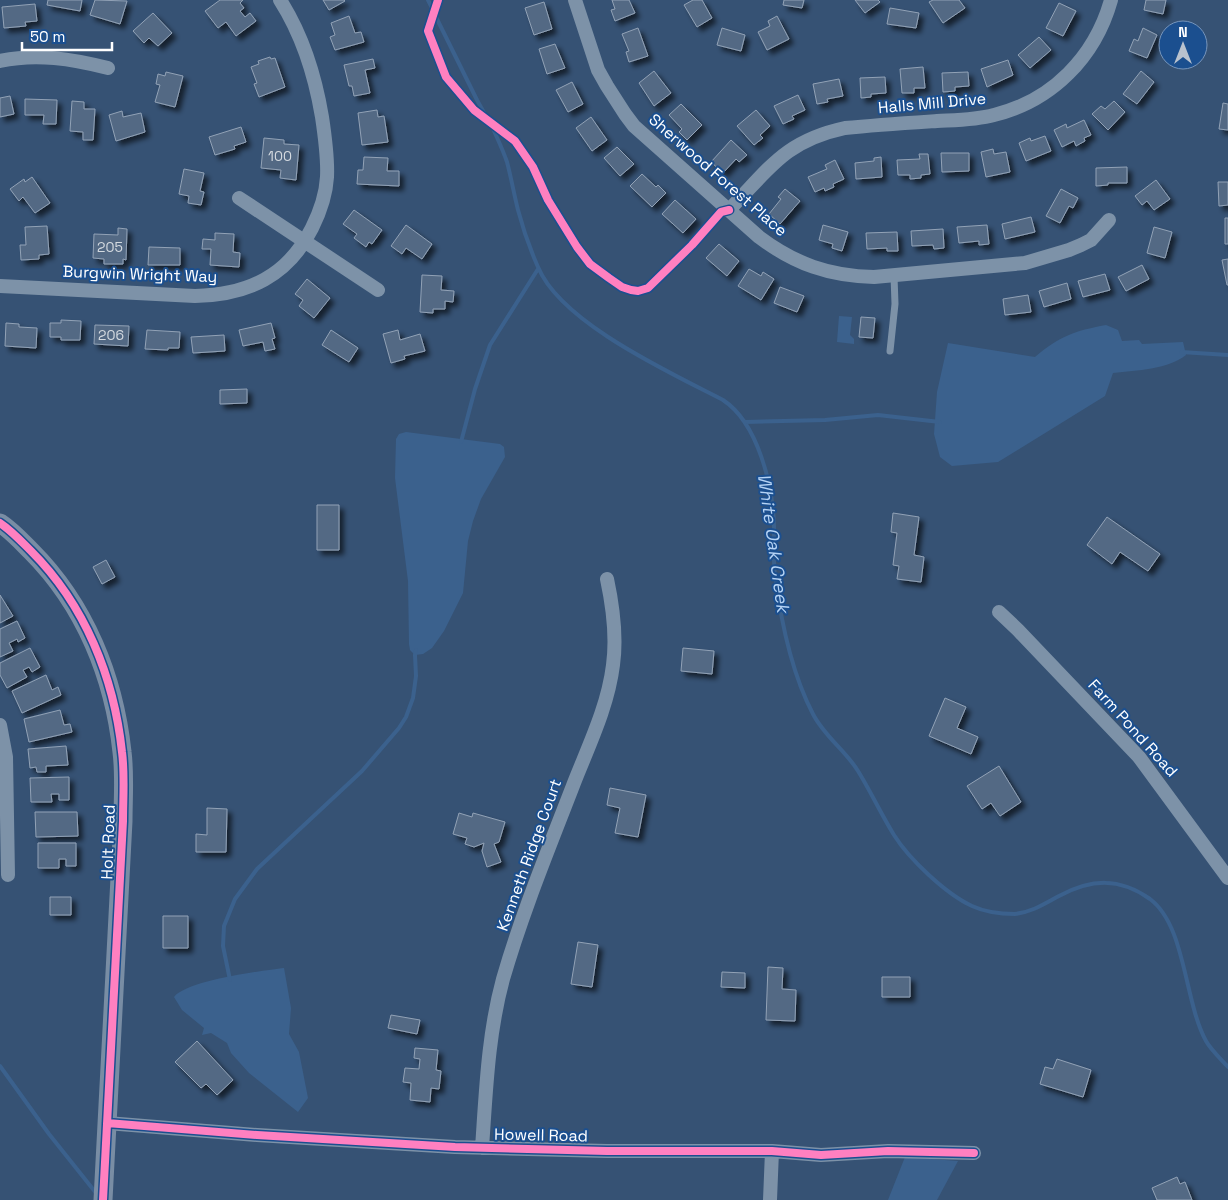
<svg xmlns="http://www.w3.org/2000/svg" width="1228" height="1200" viewBox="0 0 1228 1200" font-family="'Space Grotesk',sans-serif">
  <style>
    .water { fill: #3b618d }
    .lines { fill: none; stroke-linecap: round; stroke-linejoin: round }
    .stream { stroke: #3b618d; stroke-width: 4 }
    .building { fill: #526984; stroke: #92a2b6; filter: url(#shadow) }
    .lane { stroke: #7d92a8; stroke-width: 7 }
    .street { stroke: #7d92a8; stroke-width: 14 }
    .secondary { stroke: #798da4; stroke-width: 19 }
    .cycleway-casing { stroke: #1b4f8f; stroke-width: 11 }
    .cycleway { stroke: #ff80c0; stroke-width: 8 }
    .labels { text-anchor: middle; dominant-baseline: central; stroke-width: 4; stroke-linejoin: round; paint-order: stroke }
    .number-label { font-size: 14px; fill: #d4dae0 }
    .street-label { font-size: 16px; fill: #fff; stroke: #1b4f8f }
    .water-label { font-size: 18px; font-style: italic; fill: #b5d3f5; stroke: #1b4f8f }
  </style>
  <defs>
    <filter id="shadow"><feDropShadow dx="4.5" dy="4.5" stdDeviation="2.5" flood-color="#0009"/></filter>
  </defs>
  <rect width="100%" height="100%" fill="#365274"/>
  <path class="water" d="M839,316L852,317L850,335L854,339V344L837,342Z
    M1106,325L1118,330L1122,341L1139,340L1142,344L1183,342L1186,355C1166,370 1138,370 1113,373L1105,396L998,462L952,466L940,457L934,434L937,392L948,343L1035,357C1060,336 1074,331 1106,325Z
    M406,432L500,444L504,447L505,457L481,499L473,521L468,541L463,593L444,631L432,648L423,654L415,655L410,650L409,644L408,581L395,478L396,439L399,434Z
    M284,968L291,1008L289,1034L299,1052L308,1098L298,1112L249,1073L231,1053L227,1043L211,1033L202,1035L204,1028L182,1010L174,997C188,980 261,971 284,968Z
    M905,1157L958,1161L937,1200H888Z"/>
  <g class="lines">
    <path class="stream" d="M428,0L432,8
      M435,15L477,100L488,120
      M492,126C497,138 503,150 507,162C511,177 514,194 518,210C523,229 530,249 538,267C561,323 671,373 723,400C758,423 773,486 774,526C774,543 773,558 775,575C781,622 791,672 813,714C824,736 846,751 858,771C871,792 881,814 894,835C909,859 946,894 972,906C985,912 1000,914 1015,914C1032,912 1044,904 1059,896C1091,879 1119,877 1150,899C1186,926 1184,1001 1206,1041C1211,1050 1221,1059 1228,1067
      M1181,352L1228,355
      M745,422L825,420L878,415L940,422
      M461,442L475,389L490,345L538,269
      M230,980L223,946L224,926L235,899L257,869L362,771L399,728L406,717L413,698L416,676L415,655L416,650
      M0,1066L49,1134L96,1193"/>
  </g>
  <path class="building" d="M48,0H82L80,11L47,5Z
    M95,0L127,1L120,24L90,15Z
    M220,0H243L240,3L244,8L240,11L245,17L250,13L256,21L236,36L226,22L218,28L205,11Z
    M323,0H344L345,1L329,10Z
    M612,0H629L635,13L615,21L611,10L615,9Z
    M693,0H702L712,18L697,27L684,5Z
    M784,0H804L802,8L783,5Z
    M855,0H878L880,2L865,13Z
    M933,0H959L965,8L943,23L929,2Z
    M1146,0H1166L1163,14L1144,10Z
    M544,2L552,29L534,35L525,8Z
    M1059,3L1076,11L1063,36L1046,28Z
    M35,4L37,21L25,22L26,26L4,28L2,7Z
    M890,8L919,13L916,28L887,24Z
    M153,13L172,33L158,46L149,38L144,43L133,31Z
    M349,16L355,33L361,32L364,42L335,50L330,37L335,35L331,23Z
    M777,16L789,39L767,50L758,32L770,26L768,21Z
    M638,28L648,56L629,62L626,52L629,51L622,34Z
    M722,28L745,35L741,51L717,45Z
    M1143,28L1157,35L1147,58L1129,51L1134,39L1138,41Z
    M1039,37L1051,50L1030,68L1018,55Z
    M555,44L565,68L547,74L539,49Z
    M270,57L271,59L275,58L285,87L259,97L254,84L257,83L251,67L259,64L258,61Z
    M373,59L375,68L365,70L370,93L354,96L352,86H349L344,65Z
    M1008,60L1013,75L987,87L981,69Z
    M923,67L925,88H914V93H902L900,69Z
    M654,71L671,93L654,106L639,83Z
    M1141,71L1154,82L1137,104L1123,94Z
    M166,72L183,76L175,107L155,102L160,85L156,84L158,74L165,76Z
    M968,72L969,86L955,87V91L943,92L942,73Z
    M885,77L886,93L871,94V97L861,98L860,78Z
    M839,79L843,96L827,99L828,102L817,104L813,84Z
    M572,82L583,104L568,112L556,90Z
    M798,95L805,110L792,116L794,119L783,124L774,106Z
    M10,96L14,114L0,117V98Z
    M25,99L57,100L56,124H43L44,115H25Z
    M72,101L84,102V109H95L93,140H83V132L70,131Z
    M1114,101L1125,112L1108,130L1092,114L1101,106L1105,109Z
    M1223,103L1228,104V130L1219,129Z
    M681,104L702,125L687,140L679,132L682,129L669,115Z
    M377,110L378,117L384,116L388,142L362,145L358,113Z
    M756,110L770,126L760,135L763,138L754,145L737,126Z
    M122,111L123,117L141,113L145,132L116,141L109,115Z
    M591,117L607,140L592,151L576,128Z
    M1084,120L1091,135L1084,138L1085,141L1076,146L1074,141L1062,147L1054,130L1066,124L1067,128Z
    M241,127L246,142L234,146L235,149L215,155L209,137Z
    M1045,136L1051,151L1026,161L1019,143L1030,138L1031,141Z
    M264,138L284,140V144L299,145L296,180L280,178L281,170L261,168Z
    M731,140L747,155L739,162L736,159L723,173L711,162Z
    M617,147L634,164L620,176L604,158Z
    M993,149L994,154L1006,152L1010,172L986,177L981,152Z
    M941,153H969V171L942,172Z
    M919,154H928L930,174L921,175V178L910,179V175H898L897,160L920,159Z
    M364,157L388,158L387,171H399V186L357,184L358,170H363Z
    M881,157L882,177L856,179L855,163L874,161V158Z
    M835,160L844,179L833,184L834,187L825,191L824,188L815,192L808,177L827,169L825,165Z
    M1127,167V183H1108V185L1096,186V168Z
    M184,169L204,173L200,191L204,192L201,205L188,203L189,196L179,194Z
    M642,174L656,187L658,185L666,193L652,207L630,186Z
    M32,177L50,203L35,213L23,197L19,201L10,189L24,179L25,182Z
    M1156,180L1170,199L1154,210L1147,201L1142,205L1135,196Z
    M1218,182H1228V205L1219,206Z
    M785,189L800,201L780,224L769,214L781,199L778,197Z
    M1061,189L1078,198L1073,208L1069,206L1060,223L1046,216Z
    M675,200L696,219L683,233L662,214Z
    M354,210L382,230L372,244L369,242L366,247L354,238L357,234L343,224Z
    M1031,217L1035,232L1005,239L1002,224Z
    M1225,218H1228V244H1225Z
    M406,225L432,244L422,259L406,248L402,254L391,246Z
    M823,225L848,232L842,251L832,248L833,244L819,240Z
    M987,225L989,244L979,245V241L959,243L957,227Z
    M47,226L49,254L39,255V259L21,260L20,245H26L25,227Z
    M1154,227L1172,232L1165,258L1147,253Z
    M118,228L127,229L126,260L123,259V264H104V259L93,258L94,234L118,235Z
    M943,229L944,248L934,249L933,245L912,246L911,231Z
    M897,232L898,251H887V248L867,249L866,233Z
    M215,233L234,234L233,252L240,253L239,267L210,265L211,249H202L203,239L215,240Z
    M719,244L739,261L727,276L706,258Z
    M149,247L180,248V265H148Z
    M1228,259V285H1227L1222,260Z
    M1142,265L1149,279L1126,291L1118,277Z
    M749,269L761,276L763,272L774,279L761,300L738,286Z
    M1105,274L1110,290L1083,297L1078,281Z
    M422,275L442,276L441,290L454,291L453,302L445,301V309H433V313L420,312Z
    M307,279L330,298L314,318L299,306L303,300L295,294Z
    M1067,283L1071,299L1044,307L1039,291Z
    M780,287L804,296L797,312L774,303Z
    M1028,295L1031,312L1005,315L1003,299Z
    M861,317L875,318L873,338L859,337Z
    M61,320L81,321L80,340H61V337H50V323H61Z
    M6,323L19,324V327L37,328L36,348L5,346Z
    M271,323L275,338L272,339L275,349L265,351L263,342L243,346L239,330Z
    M95,325L129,326L128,346L94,344Z
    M147,330L180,332L179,348H168V350L145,349Z
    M331,330L358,348L349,362L322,345Z
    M398,330L400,340L420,334L425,351L404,356L405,359L391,363L383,334Z
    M224,335L225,351L193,353L191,337Z
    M247,389V403L220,404V390Z
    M317,505H339V550H317Z
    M893,513L919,517L914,555L924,557L921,582L897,579L899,566L893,565L897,533L891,532Z
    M1107,517L1160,554L1148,571L1120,552L1112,564L1087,545Z
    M106,560L115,577L102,584L93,567Z
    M0,595L13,616L0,623Z
    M17,621L25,638L18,642L17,639L9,643L13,651L0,657V629Z
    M30,648L40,667L32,672L29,667L23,670L27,677L7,688L0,675V663Z
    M683,648L714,651L712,674L681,671Z
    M46,675L52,690L58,687L61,695L22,713L12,691Z
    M945,698L966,707L957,728L978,737L971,754L929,736Z
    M60,710L64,725L70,724L72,732L29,742L24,719Z
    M66,746L68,765L46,766V772H37L36,767L30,768L28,749Z
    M999,766L1021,802L1000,816L991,803L982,809L967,786Z
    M69,777V800H59V794H51L52,802H31L30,778Z
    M610,788L646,795L638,837L615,833L620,808L607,805Z
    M207,808L227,809L226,852H196V834L207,835Z
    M35,812H77L78,836L36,837Z
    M459,813L472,817L473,813L505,822L499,842L494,844L501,862L487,867L482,851L484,843L474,847L465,844L467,838L453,834Z
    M38,843H76V866H66V859H59V868H38Z
    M50,897H71V915H50Z
    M163,916H188V948H163Z
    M578,942L598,945L592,987L571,984Z
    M768,967L783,968L782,989L796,990L795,1021L766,1020Z
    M722,972L745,973V988L721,987Z
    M882,977H910V997H882Z
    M391,1015L420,1020L417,1034L388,1028Z
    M197,1041L233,1080L217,1095L206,1084L201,1088L175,1062Z
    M415,1048L438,1050L436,1070L441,1071L439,1089L431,1088L430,1102L410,1100L411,1083L403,1082L405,1068L419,1069L420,1059L414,1058Z
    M1057,1059L1091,1070L1083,1097L1040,1084L1045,1067L1053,1069Z
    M1177,1177L1180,1184L1185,1182L1192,1200H1157L1152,1188Z"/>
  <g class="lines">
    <path class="lane" d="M890,351L895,304L894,276"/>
    <path class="street" d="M575,0L598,70L607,86L625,114L634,126L759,237C795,264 829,276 874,277L1025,263L1069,250L1081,245L1091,240L1109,220
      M0,61C37,53 72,59 108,68
      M239,198L378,290
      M729,210C770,168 785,141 845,128C876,125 907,123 937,121C956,120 976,120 994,115C1052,101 1095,57 1111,0
      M0,286L195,296C248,295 288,276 312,228C320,212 326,195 327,177C328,157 325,137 322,117C315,75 303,36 280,0
      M999,612L1018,630L1139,757L1228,878
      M0,725L6,757L8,875
      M107,1123L257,1135L455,1147L607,1151H772L821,1155L888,1151L974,1153
      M482,1148C486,1091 488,1034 503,979C522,913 549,848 574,783C589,745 608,706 613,665C617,636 613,607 607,579
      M770,1200L772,1151"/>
    <path class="secondary" d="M0,523C12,531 21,541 31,551C85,605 114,677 122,752C125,775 123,798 123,821L103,1200"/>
    <defs>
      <path id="cycleway" d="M438,0L428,31L446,77L474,110L515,141L533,167L548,200L577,247L590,264L609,278L622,287L631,290L638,291L648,288L692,245L721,212L729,210
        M0,523C12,531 21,541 31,551C85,605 114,677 122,752C125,775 123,798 123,821L103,1200
        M107,1123L257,1135L455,1147L607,1151H772L821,1155L888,1151L974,1153"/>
    </defs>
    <use href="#cycleway" class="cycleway-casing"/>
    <use href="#cycleway" class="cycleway"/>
  </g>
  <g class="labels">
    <g class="number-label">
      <text x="280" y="156">100</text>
      <text x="110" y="247">205</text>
      <text x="111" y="335">206</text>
    </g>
    <g class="street-label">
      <text transform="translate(932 103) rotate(-5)">Halls Mill Drive</text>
      <text transform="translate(718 175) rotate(41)">Sherwood Forest Place</text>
      <text transform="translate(140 274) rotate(2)">Burgwin Wright Way</text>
      <text transform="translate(1133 728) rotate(48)">Farm Pond Road</text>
      <text transform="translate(108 842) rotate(-88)">Holt Road</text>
      <text transform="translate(529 855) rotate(-70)">Kenneth Ridge Court</text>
      <text transform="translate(541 1135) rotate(1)">Howell Road</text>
    </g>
    <g class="water-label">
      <text transform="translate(774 543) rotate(82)">White Oak Creek</text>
    </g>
  </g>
  <g transform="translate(1183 45)"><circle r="24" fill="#1b4f8f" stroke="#7695bc"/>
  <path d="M0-4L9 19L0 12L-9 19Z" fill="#b9c2ce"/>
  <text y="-8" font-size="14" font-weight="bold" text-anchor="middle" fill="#ffffff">N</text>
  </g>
  <path d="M22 42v8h90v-8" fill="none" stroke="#ffffff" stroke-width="2.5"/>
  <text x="30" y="42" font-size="15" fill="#ffffff" stroke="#1b4f8f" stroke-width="4" paint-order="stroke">50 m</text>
</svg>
